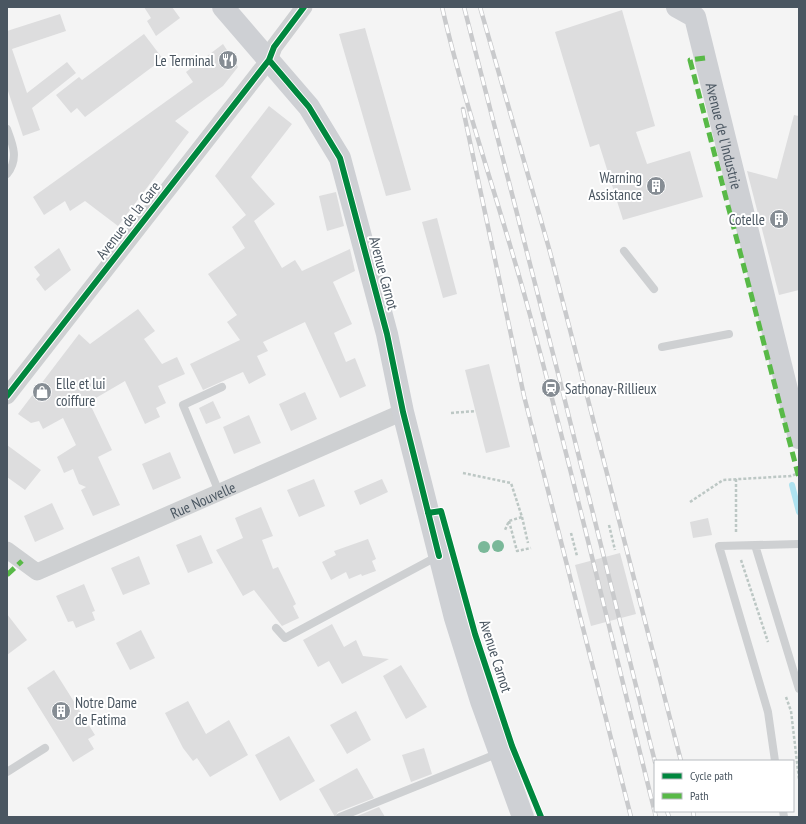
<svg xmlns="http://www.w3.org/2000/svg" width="806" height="824" viewBox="0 0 806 824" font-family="'PT Sans Narrow',sans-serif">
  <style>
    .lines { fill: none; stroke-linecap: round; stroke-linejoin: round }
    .stream { stroke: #aee2f0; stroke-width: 6 }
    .building { fill: #ddddde }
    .path { stroke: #bcc7c4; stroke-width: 2.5; stroke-dasharray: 3 2; stroke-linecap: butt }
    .lane { stroke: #ced0d2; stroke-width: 8 }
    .street { stroke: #ced0d2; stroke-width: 17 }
    .secondary { stroke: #ced0d4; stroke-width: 22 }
    .rail-casing { stroke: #c9cacc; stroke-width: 4.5 }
    .rail { stroke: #fff; stroke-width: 3; stroke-dasharray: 9; stroke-linecap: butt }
    .quiet { stroke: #58b947; stroke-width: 5; stroke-dasharray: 10 5; stroke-linecap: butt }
    .cycleway-casing { stroke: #fff; stroke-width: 8 }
    .cycleway { stroke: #00873e; stroke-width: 6 }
    .tree { fill: #7ab899 }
    .labels { text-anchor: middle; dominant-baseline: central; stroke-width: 4; stroke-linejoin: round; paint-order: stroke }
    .poi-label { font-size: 15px; fill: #4a5661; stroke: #fff; text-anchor: end }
    .street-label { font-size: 15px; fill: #4a5661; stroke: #fff }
  </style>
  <rect width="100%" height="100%" fill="#f4f4f4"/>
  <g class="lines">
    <path class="stream" d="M792,485L799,512"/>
  </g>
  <path class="building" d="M144,7H172L180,18L156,36L147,21L151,18Z
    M622,10L655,126L636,132L647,164L690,151L703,197L623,220L599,144L590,147L555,32Z
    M60,14L66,31L12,49L27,93L67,62L76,73L32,108L40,130L23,136L7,88V31Z
    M365,28L411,190L386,196L339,34Z
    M144,34L163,59L85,117L77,108L71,113L56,95L79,77L82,80Z
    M223,44L238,67L223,86L175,121L189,132L118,226L85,201L70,211L65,201L44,215L33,197L193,82L186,72Z
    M269,106L292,124L251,177L275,204L254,221L282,268L295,260L302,271L350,249L355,271L333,282L352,324L334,333L346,362L355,358L366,386L340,398L305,322L263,342L268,351L257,356L266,375L249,384L243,372L203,390L190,364L240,340L227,322L237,315L208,274L245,248L232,227L246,215L215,176Z
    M794,115L799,116V290L779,295L747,171L777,179Z
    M336,192L344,226L327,231L319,196Z
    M437,218L457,294L443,298L422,222Z
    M59,248L71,270L45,291L36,279L40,275L34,267Z
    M138,309L155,331L144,339L162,364L177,357L185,374L158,386L166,403L156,408L160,417L145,424L125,381L89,402L112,450L98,457L120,505L93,516L81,490L86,487L79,484L73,469L64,473L57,457L76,445L63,418L43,429L39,421L31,423L18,414L79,334L90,344Z
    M489,364L510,447L486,453L465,370Z
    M305,392L317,419L291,431L279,404Z
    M213,401L221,418L206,424L199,408Z
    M249,415L261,443L234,454L223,427Z
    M7,445L41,470L25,490L7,477Z
    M170,452L181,478L153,490L142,464Z
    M314,479L325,506L299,517L287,490Z
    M382,479L388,492L360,505L354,491Z
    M52,503L64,529L35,542L24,516Z
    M261,507L273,536L262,540L273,569L278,567L296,604L293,606L299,618L282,626L254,590L243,596L216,550L243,538L235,518Z
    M708,518L712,535L693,538L690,522Z
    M201,535L213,563L188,573L176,545Z
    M368,539L376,559L372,561L376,571L362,576L361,574L349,579L346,572L331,580L322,562L336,555L334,551Z
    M620,553L636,614L591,626L575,565Z
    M139,556L150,584L123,595L111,568Z
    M84,584L95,611L92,612L95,620L76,628L73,621L68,622L56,596Z
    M7,614L27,640L7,655Z
    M332,624L344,647L356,640L363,656L389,659L342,684L329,661L318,667L303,640Z
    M141,630L155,658L130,670L116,643Z
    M401,665L427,707L406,719L383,676Z
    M54,670L95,735L88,739L94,749L73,762L27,688Z
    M188,701L206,734L229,720L248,755L210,777L197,758L193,761L183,748L165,713Z
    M356,711L371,740L347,754L330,725Z
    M289,736L315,781L280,801L255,755Z
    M424,748L432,774L411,782L402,755Z
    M357,768L374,798L338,812L335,817L319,789Z
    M379,807L385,817H355Z"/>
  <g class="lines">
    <path class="path" d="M451,413L476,411
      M463,473L511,483L522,517L509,521L505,530
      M736,479V532
      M690,502L723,480L791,476L799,473
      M522,517L528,543
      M509,521L517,551L531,548
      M609,525L615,550
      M571,533L577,556
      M741,560L768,642
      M786,697L791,711L799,779"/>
    <path class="lane" d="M7,129C13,145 19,159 7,174
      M624,251L654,289
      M662,347L729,334
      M219,492L183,405L222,387
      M755,545L799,689
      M276,628L285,638L438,556
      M775,761L768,712L719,546L799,544
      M7,772L45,748
      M783,811L784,817
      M340,817L499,753"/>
    <g class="street">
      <path d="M7,396L269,60L274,47L304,7"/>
      <path id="s1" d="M7,550L37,572L403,412"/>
    </g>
    <g class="secondary">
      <path d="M223,7L309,107L340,158L387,334L403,412L455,618L481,701L523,817"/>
      <path id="s2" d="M677,7L695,17L799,438"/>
    </g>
    <defs>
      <path id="rail" d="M442,7C466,111 502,211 530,315C575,481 614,649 656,817
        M464,7L560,381L655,762
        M480,7L550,252L681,761
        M463,109L524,396L631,817
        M667,811L669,817
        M693,811L694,817"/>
    </defs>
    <use href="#rail" class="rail-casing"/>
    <use href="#rail" class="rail"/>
    <path class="quiet" d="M705,58L690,60L799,478
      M7,575L22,561"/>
    <defs>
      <path id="cycleway" d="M269,60L309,107L340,158L387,334L403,412L439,556
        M7,396L269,60L274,47L304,7
        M428,513L441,511L475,634L512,746L541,817"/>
    </defs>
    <use href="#cycleway" class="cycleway-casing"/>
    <use href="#cycleway" class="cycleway"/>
  </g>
  <g class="tree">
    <circle cx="498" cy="546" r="6"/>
    <circle cx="484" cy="547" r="6"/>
  </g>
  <defs>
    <symbol id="restaurant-disc" viewBox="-11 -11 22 22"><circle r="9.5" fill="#868d94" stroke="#fff"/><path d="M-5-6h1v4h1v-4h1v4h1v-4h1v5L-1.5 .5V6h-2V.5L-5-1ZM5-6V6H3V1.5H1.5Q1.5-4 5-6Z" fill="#fff"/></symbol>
    <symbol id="building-disc" viewBox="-11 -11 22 22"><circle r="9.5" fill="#868d94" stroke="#fff"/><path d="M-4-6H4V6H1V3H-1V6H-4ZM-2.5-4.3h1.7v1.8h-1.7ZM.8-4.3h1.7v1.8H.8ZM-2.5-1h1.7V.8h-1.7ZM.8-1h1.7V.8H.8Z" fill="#fff"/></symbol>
    <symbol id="station-disc" viewBox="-11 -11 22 22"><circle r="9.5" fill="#868d94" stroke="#fff"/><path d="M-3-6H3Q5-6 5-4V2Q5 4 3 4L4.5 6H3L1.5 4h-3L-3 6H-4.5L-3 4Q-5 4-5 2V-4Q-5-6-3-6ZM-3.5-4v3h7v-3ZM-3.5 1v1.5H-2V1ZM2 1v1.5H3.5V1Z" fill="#fff"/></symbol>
    <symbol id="shop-disc" viewBox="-11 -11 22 22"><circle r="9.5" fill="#868d94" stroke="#fff"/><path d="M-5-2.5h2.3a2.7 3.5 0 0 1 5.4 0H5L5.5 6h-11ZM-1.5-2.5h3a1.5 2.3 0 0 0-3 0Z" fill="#fff"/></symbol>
  </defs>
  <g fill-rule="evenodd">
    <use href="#restaurant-disc" x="217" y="49" width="22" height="22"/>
    <use href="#building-disc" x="645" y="175" width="22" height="22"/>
    <use href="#building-disc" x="768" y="208" width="22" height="22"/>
    <use href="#station-disc" x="540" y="377" width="22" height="22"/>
    <use href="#shop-disc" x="31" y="381" width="22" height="22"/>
    <use href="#building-disc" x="50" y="700" width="22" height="22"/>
  </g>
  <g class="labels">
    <g class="poi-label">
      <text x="214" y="60">Le Terminal</text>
      <text x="642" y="177">Warning<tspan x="642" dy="17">Assistance</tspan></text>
      <text x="765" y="219">Cotelle</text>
      <text x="56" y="383" text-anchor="start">Elle et lui<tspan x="56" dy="17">coiffure</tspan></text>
      <text x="565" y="388" text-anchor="start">Sathonay-Rillieux</text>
      <text x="75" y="702" text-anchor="start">Notre Dame<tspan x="75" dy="17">de Fatima</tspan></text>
    </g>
    <g class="street-label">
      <text stroke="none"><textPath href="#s2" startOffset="143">Avenue de l'Industrie</textPath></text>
      <text transform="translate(128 220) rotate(-52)">Avenue de la Gare</text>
      <text transform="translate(384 273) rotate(75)">Avenue Carnot</text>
      <text stroke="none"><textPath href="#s1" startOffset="218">Rue Nouvelle</textPath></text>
      <text transform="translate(496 656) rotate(72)">Avenue Carnot</text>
    </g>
  </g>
  <rect width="806" height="824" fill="none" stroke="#4a5661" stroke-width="16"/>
  <rect x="654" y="760" width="140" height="52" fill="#ffffff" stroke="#b7bbc0"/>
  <rect x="662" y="773" width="20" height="6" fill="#00873e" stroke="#b7bbc0"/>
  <text x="690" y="780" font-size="12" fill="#4a5661">Cycle path</text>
  <rect x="662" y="793" width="20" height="6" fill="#58b947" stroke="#b7bbc0"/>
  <text x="690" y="800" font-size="12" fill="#4a5661">Path</text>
</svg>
